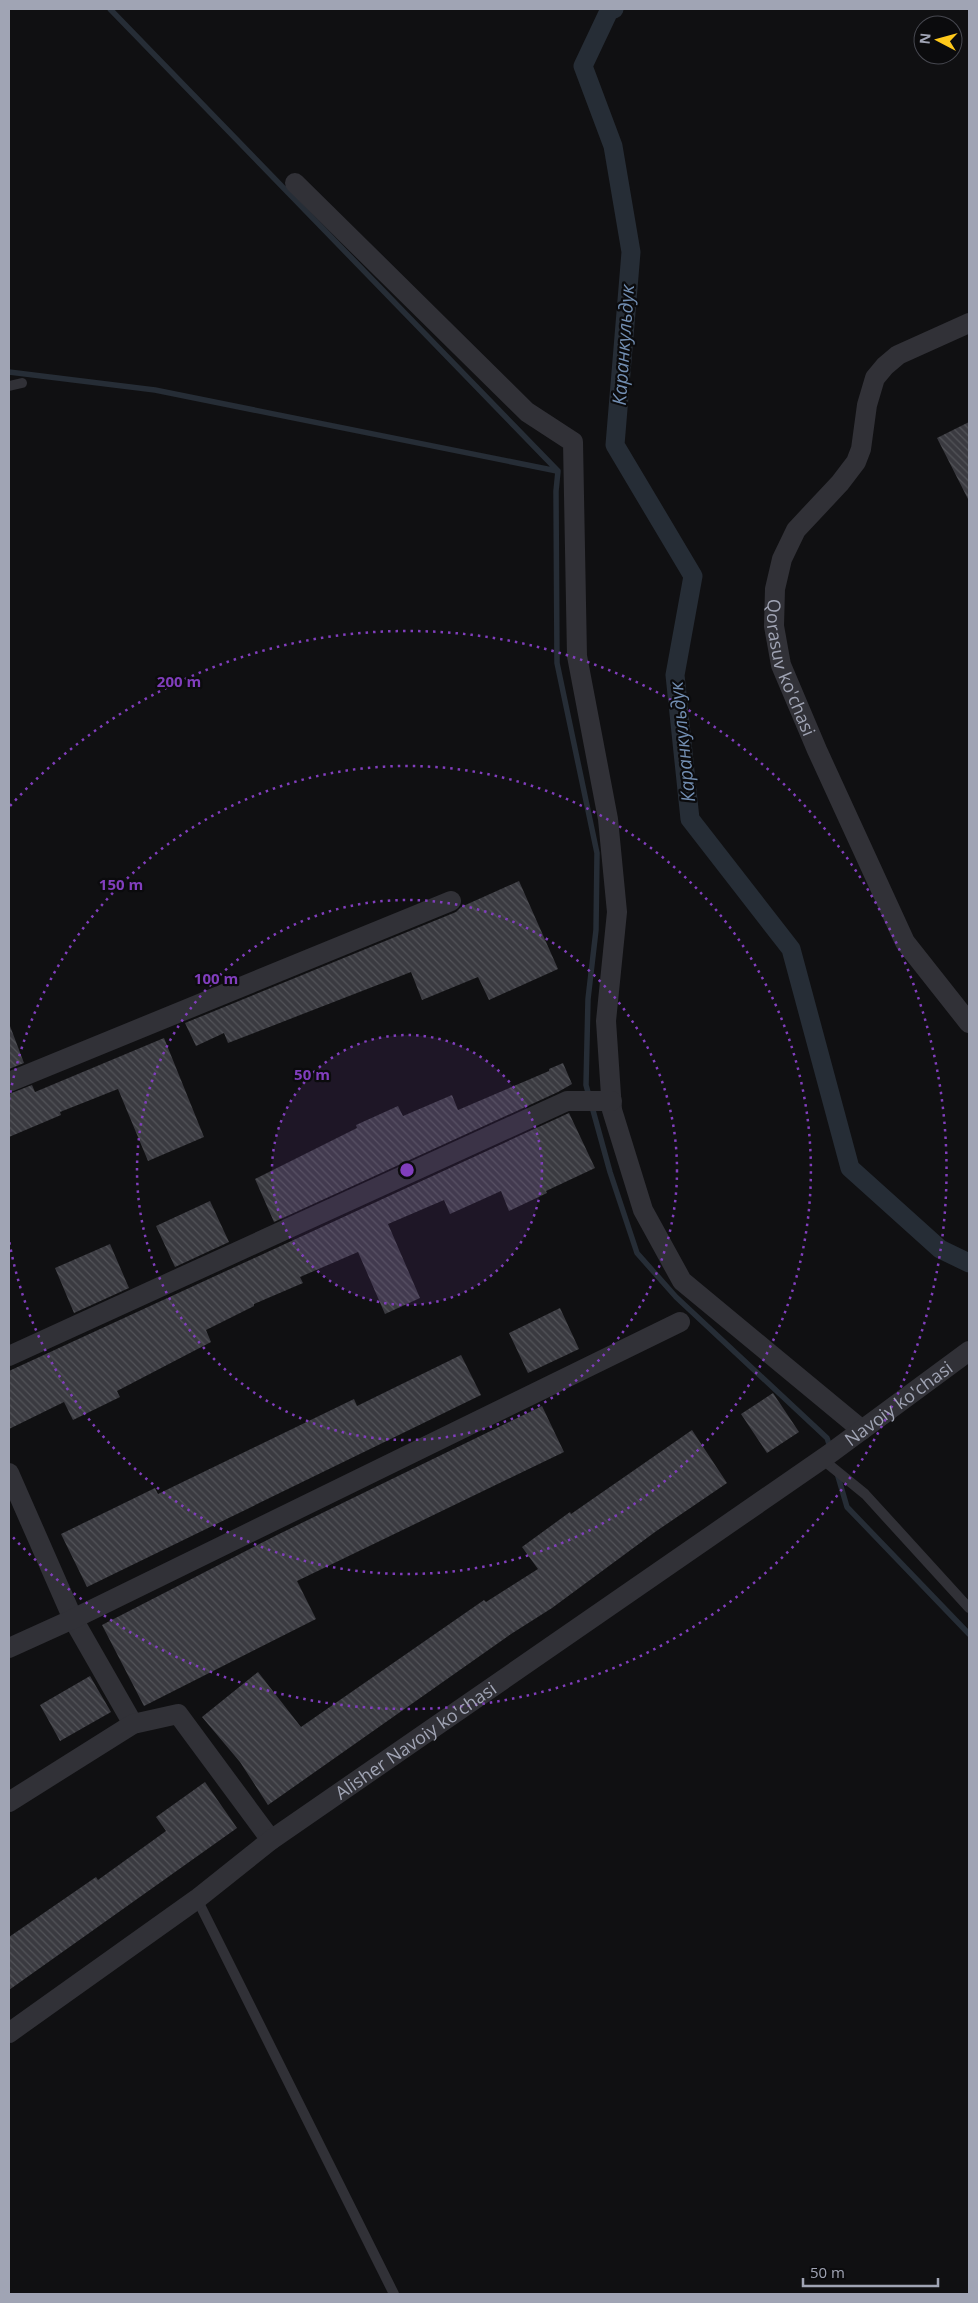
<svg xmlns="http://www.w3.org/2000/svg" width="978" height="2303" viewBox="0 0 978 2303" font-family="'Open Sans',sans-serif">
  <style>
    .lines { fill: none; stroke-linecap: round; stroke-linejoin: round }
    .stream { stroke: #262d36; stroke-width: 5.5 }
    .canal { stroke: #262d36; stroke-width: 19 }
    .building { fill: url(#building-back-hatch) }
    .lane { stroke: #313137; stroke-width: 10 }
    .street { stroke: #313137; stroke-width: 20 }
    .ring { fill: none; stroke: #813ebd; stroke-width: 2.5; stroke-dasharray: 2.5 5 }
    .labels { text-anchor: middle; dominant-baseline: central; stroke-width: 4.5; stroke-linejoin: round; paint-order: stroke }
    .street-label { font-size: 18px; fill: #a0a4b4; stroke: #0b0b0d }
    .water-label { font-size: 19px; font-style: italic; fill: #738fb3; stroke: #0b0b0d }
    .centre { fill: #813ebd; stroke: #0b0b0d; stroke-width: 2.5 }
    .ring-label { font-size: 15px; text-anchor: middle; font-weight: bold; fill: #813ebd; stroke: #0b0b0d; stroke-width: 4.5; stroke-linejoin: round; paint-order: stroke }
  </style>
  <defs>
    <pattern id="building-back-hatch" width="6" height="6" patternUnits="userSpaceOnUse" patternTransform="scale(1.25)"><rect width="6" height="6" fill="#3a3a40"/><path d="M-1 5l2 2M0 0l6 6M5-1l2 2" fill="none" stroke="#535459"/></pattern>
  </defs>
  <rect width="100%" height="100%" fill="#101012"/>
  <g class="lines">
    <path class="stream" d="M110,9L558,471L556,491L557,663L597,853L596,930L588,999L586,1085L610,1172L637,1253L676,1297L827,1438L831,1450
      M9,372L155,390L557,471
      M837,1473L847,1507L969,1634"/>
    <path class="canal" d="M614,9L609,11L583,66L613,146L631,252L615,445L693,576L675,675L690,819L791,949L850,1168L940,1249L969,1263"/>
  </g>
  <path class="building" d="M969,422V501L937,438Z
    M519,881L558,969L489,1000L478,977L422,1000L411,972L228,1043L224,1033L196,1046L185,1023L456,912L461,907Z
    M10,1026L24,1063L9,1069V1027Z
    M164,1038L204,1137L148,1161L118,1089L60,1112L61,1115L9,1137V1094L32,1085L35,1092Z
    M563,1063L572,1084L558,1092L274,1222L255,1179L357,1128L356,1125L398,1106L403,1116L452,1095L458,1110L549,1071V1069Z
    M569,1113L595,1168L546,1191L547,1193L509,1211L501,1191L450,1214L444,1200L388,1224L420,1298L385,1314L358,1252L300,1277L303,1283L254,1304V1306L206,1330L211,1342L117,1391L120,1397L73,1420L64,1402L9,1429V1371Z
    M210,1201L229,1242L175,1267L156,1226Z
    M110,1244L129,1288L74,1313L55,1268Z
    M560,1308L579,1349L528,1373L509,1333Z
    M461,1355L481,1395L87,1587L61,1534L155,1488L158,1494L354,1399L357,1406Z
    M773,1393L799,1432L767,1453L741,1414Z
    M542,1406L564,1452L297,1581L316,1619L144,1706L102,1625L277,1535Z
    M692,1430L727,1483L655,1532L552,1608L511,1634L268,1805L240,1762L202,1717L258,1672L301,1727L484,1600L486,1602L538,1569L522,1547L570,1512L571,1514Z
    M90,1676L111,1712L60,1741L40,1705Z
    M205,1782L237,1828L9,1990V1937L96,1877L98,1880L166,1831L156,1817Z"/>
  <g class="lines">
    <path class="lane" d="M9,386L22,383
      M822,1459L865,1494L969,1608
      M197,1899L394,2294"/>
    <g class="street">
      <path d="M295,183L527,412L573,442L577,656L608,819L617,912L606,1021L612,1110L643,1210L682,1281L862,1430"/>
      <path id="s1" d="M969,323L898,355L885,366L875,378L867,405L861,449L856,462L840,483L796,530L782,559L775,589L774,626L781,665L817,750L905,942L969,1023"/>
      <path d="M9,1082L451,901"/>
      <path d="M9,1356L567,1101H612"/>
      <path d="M9,1473L73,1619L133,1724"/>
      <path d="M9,1648L73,1619L680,1322"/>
      <path d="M9,1802L133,1724L178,1714L271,1840"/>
      <path id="s2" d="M9,2033L197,1899L271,1840L828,1455L969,1351"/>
    </g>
  </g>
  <circle cx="407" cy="1170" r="135" fill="#813ebd" fill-opacity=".12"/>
  <g class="ring">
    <circle cx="407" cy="1170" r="135"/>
    <circle cx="407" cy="1170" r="270"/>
    <path d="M9 1100A404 404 0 1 1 9 1240"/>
    <path d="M10 806A539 539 0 1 1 10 1534"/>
  </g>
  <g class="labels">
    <g class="street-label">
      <text stroke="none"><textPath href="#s1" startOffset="432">Qorasuv ko'chasi</textPath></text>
      <text stroke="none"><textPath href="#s2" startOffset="1090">Navoiy ko'chasi</textPath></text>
      <text stroke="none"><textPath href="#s2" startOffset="501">Alisher Navoiy ko'chasi</textPath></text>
    </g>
    <g class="water-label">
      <text transform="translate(623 345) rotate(-86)">Каранкульдук</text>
      <text transform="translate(682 742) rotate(-96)">Каранкульдук</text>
    </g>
  </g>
  <circle cx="407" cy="1170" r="8" class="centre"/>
  <g class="ring-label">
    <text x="179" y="687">200 m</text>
    <text x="121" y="890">150 m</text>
    <text x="216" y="984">100 m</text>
    <text x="312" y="1080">50 m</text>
  </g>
  <rect width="978" height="2303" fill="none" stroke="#a0a4b4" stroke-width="20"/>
  <g transform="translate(938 40) rotate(276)"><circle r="24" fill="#0b0b0d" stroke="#474850"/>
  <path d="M0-4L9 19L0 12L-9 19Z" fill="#ffc91b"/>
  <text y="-8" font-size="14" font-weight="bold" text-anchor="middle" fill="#a0a4b4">N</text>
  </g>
  <path d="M803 2278v8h135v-8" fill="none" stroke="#a0a4b4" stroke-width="2.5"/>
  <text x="810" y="2278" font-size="15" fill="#a0a4b4" stroke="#0b0b0d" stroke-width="4" paint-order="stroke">50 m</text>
</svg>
